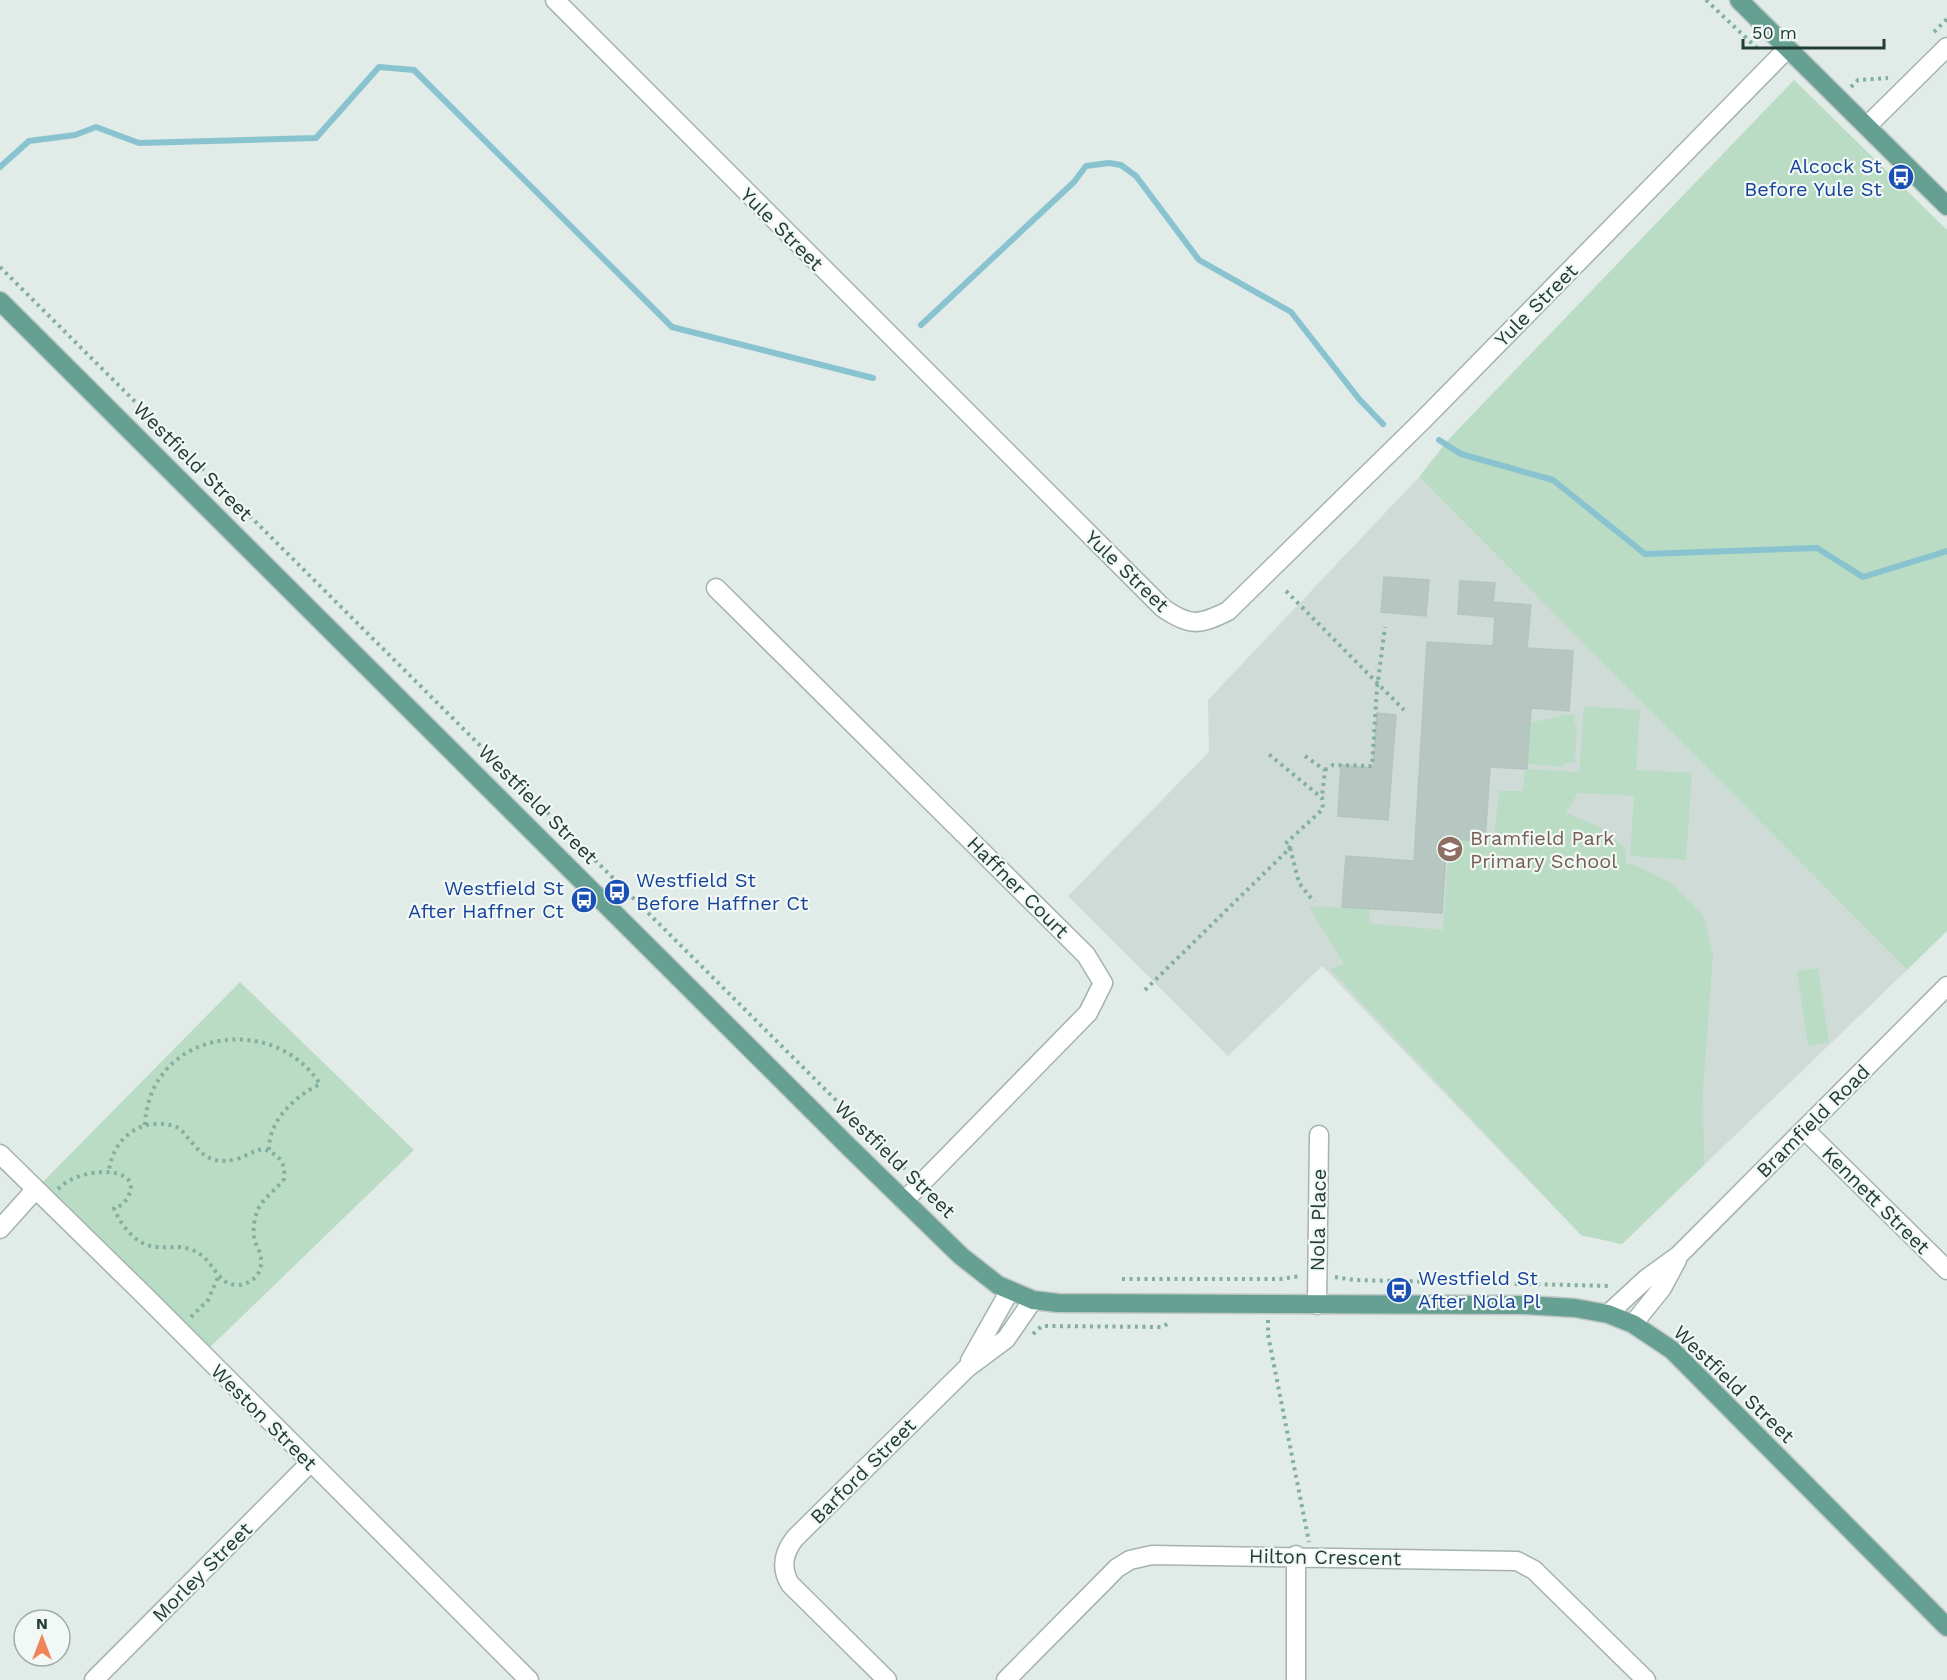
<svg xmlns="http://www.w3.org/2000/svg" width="1947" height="1680" viewBox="0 0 1947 1680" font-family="'Work Sans',sans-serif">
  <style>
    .built { fill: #cfdbd6 }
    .green { fill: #badcc4 }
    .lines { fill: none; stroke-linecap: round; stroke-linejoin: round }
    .stream { stroke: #89c3d0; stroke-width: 6 }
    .building { fill: #b6c6c0; stroke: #b3c5be; stroke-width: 1.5 }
    .minor-casing { stroke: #a4b3ae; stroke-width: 21 }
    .major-casing { stroke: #c1c8c7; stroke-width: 21 }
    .path { stroke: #82afa2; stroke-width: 4; stroke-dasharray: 3 4.5; stroke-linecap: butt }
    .minor { stroke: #fff; stroke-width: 18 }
    .major { stroke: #66a093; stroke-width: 18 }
    .labels { text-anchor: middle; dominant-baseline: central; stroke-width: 4.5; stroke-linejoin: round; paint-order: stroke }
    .transit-label { font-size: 20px; fill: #164399; stroke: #f1f8f5; text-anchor: end }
    .street-label { font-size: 20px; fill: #223c36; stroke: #f1f8f5 }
    .education-label { font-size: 20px; fill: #785e54; stroke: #f1f8f5; text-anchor: start }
  </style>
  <rect width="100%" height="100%" fill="#e1ebe7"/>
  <path class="built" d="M1419,477L1907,970L1622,1244L1581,1235L1322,966L1228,1056L1068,896L1209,752L1208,700Z"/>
  <path class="green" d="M1794,80L1947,230V931L1907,970L1419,477L1448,440Z
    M1584,706L1640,710L1636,770L1692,773L1686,860L1630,856L1634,796L1578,793L1566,813L1602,828L1625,848L1626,864H1632L1670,882L1704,916L1713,955L1703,1091L1704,1165L1622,1244L1581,1235L1330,969L1344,964L1309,907L1370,908L1369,923L1443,930L1448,856L1429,854L1430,838L1493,842L1499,791H1523L1525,769L1579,772Z
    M1564,715H1575L1574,725H1577L1575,763H1564V767L1527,764L1530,723Z
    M1818,968L1829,1042L1808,1046L1797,971Z
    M240,982L414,1150L202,1355L35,1190Z"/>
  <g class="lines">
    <path class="stream" d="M0,167L29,141L75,135L96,127L139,143L316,138L379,67L414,70L672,327L873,378
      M921,325L1074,182L1086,166L1109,163L1121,165L1136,176L1199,260L1291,312L1359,399L1383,424
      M1439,440L1461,454L1553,480L1645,554L1817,548L1863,577L1947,551"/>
  </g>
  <path class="building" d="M1384,577L1429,580L1426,616L1381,612Z
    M1460,581L1495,583L1493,602L1531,605L1527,648L1573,651L1569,711L1531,708L1527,769L1490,767L1485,841L1447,839L1442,913L1342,907L1346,856L1414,861L1427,642L1493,646L1495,617L1458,614Z
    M1377,713L1396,715L1388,820L1338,816L1341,765L1373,768Z"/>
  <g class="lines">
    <defs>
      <path id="minor" d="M555,0L1163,608C1190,627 1200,625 1228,611L1423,420L1787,49
        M1867,126L1947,47
        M716,588L1086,955L1103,983L1088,1013L904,1201
        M1804,1129L1947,1270
        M0,1154L143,1294L529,1680
        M0,1229L35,1190
        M1317,1305L1319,1135
        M1608,1314L1646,1279L1679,1255L1947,986
        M1633,1324L1662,1288L1677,1260
        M970,1361L1009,1292
        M1296,1555V1680
        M94,1680L310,1463
        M887,1680L790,1584C780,1567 784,1552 795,1538L967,1368L1006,1339L1033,1300
        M1006,1680L1117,1568L1130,1560L1152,1555L1517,1561L1534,1570L1646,1680"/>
      <path id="major" d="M1739,0L1947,206
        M0,301L847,1145L961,1256L998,1285L1033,1300L1058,1303L1525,1305L1575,1308L1608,1314L1633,1324L1672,1350L1947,1627"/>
    </defs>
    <use href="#minor" class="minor-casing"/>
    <use href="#major" class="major-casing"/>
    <path class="path" d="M1706,0L1760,51
      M1934,32L1947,19
      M1851,87L1858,80L1888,78
      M0,267L906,1170
      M1286,591L1404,710
      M1305,756L1325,770L1322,797
      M1325,770L1333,765L1372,766L1377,688L1385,627
      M1290,848L1299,883L1314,902
      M1145,990L1290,848L1285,844L1323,809L1322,798L1266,752
      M145,1125C149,1031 272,1010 320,1084C294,1097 268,1121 269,1151
      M58,1189C83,1163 156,1166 122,1205L114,1208C119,1223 135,1243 151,1246C160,1248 169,1247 178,1247C215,1249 211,1283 236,1285C251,1285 263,1274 261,1259C261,1251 255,1245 254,1237C253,1230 254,1222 256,1215C260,1199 275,1192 284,1179C286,1162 279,1155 264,1149C254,1150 247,1156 237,1159C204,1167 198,1147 179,1128C145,1114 113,1136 109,1171
      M1335,1277L1354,1280L1612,1286
      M1122,1279H1280L1301,1276
      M191,1317L208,1300L219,1275
      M1268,1320V1335L1309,1542
      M1033,1334L1042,1326L1162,1327L1171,1322"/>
    <use href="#minor" class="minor"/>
    <use href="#major" class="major"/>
  </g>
  <defs>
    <symbol id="bus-disc" viewBox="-11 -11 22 22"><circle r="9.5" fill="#1a4fb4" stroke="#f1f8f5"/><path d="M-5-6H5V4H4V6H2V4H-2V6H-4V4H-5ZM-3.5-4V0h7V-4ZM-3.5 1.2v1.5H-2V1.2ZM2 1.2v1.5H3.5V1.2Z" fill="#fff"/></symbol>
    <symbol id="school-disc" viewBox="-11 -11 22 22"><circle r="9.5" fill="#8d6e63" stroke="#f1f8f5"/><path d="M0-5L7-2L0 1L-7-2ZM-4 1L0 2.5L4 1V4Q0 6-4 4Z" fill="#fff"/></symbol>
  </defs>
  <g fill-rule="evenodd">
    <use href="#bus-disc" x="1886" y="162" width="30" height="30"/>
    <use href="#school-disc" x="1435" y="834" width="30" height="30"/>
    <use href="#bus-disc" x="602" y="877" width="30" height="30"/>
    <use href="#bus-disc" x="569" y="885" width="30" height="30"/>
    <use href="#bus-disc" x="1384" y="1275" width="30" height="30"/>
  </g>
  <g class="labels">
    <g class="transit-label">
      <text x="1882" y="166">Alcock St<tspan x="1882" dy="23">Before Yule St</tspan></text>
      <text x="636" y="880" text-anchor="start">Westfield St<tspan x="636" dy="23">Before Haffner Ct</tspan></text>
      <text x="564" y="888">Westfield St<tspan x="564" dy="23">After Haffner Ct</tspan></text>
      <text x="1418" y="1278" text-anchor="start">Westfield St<tspan x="1418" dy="23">After Nola Pl</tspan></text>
    </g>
    <g class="street-label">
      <text transform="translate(782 229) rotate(45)">Yule Street</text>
      <text transform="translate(1536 305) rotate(-45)">Yule Street</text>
      <text transform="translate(193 461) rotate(45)">Westfield Street</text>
      <text transform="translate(1127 571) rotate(44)">Yule Street</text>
      <text transform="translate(538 804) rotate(45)">Westfield Street</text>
      <text transform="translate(1018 887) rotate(45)">Haffner Court</text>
      <text transform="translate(1813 1121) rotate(-45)">Bramfield Road</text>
      <text transform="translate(895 1159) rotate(44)">Westfield Street</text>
      <text transform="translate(1876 1200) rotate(45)">Kennett Street</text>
      <text transform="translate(1318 1220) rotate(-89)">Nola Place</text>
      <text transform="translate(1734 1384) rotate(44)">Westfield Street</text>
      <text transform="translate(264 1417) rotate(45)">Weston Street</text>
      <text transform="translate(863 1471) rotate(-45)">Barford Street</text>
      <text transform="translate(1325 1557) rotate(1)">Hilton Crescent</text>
      <text transform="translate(202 1572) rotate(-45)">Morley Street</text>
    </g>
    <g class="education-label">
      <text x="1470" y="838">Bramfield Park<tspan x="1470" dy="23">Primary School</tspan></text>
    </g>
  </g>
  <g transform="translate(42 1638)"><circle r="28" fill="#f1f8f5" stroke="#9eada9" stroke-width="1.5"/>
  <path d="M0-4.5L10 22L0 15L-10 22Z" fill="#f0845a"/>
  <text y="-9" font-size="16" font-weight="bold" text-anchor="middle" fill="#223c36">N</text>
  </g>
  <path d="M1743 39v9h141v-9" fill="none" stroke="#223c36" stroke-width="3"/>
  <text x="1752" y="39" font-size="18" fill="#223c36" stroke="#f1f8f5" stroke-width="4.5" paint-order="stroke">50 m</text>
</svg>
